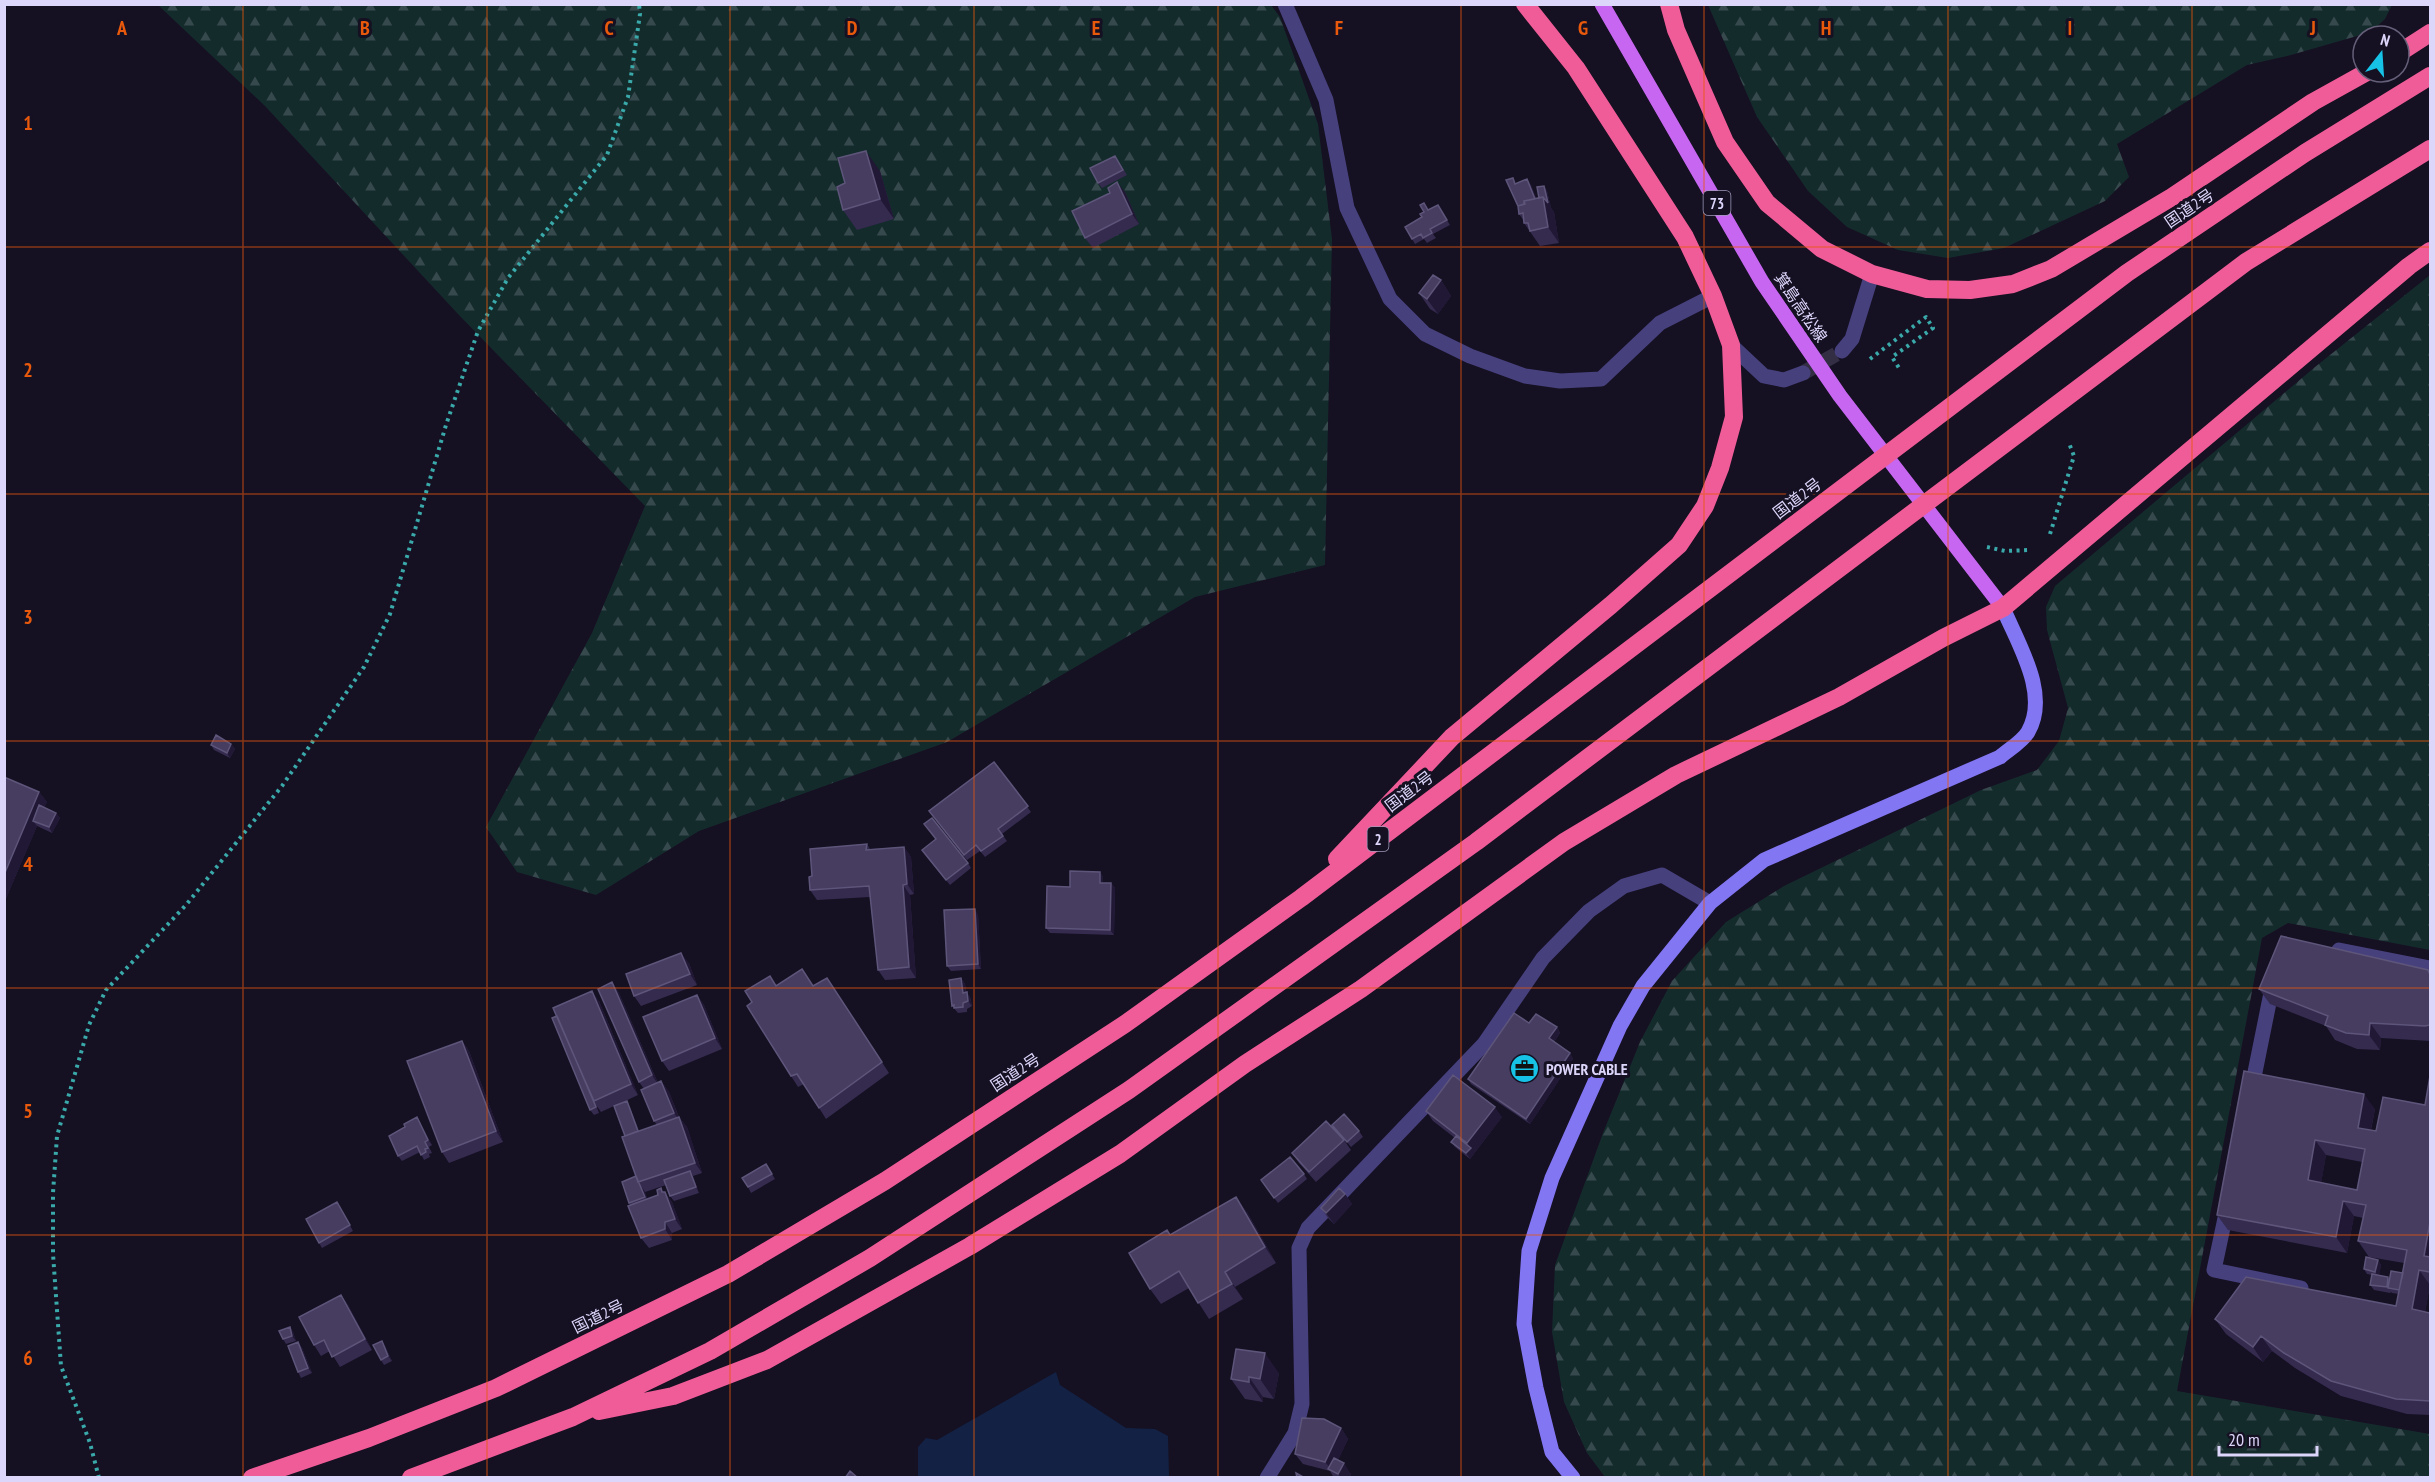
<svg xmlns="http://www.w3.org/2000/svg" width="2435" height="1482" viewBox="0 0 2435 1482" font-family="'PT Sans Narrow','Noto Sans JP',sans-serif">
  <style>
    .forest { fill: url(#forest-firs) }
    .water { fill: #132244 }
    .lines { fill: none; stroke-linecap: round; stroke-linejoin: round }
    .street-tunnel { stroke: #332e43; stroke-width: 15; stroke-dasharray: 15 8; stroke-linecap: butt }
    .path { stroke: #3aa9aa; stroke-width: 4; stroke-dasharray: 3 4.5; stroke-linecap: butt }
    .lane { stroke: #46407d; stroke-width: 15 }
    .street { stroke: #46407d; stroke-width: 15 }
    .secondary { stroke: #8276f2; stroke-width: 15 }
    .primary { stroke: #c767f1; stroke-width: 15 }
    .highway { stroke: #f05c98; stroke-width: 18 }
    .wall { fill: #352b4f; fill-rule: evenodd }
    .shaded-wall { fill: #201835 }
    .building { fill: #473d61; stroke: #5e557a; stroke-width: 1.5; fill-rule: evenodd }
    .grid { fill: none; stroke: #e8590c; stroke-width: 1.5; stroke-opacity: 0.55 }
    .labels { text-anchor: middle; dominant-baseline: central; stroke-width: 6; stroke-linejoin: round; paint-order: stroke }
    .shield { fill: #151022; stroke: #a19bba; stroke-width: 1.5 }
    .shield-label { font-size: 15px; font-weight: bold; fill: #ddd6fb }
    .street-label { font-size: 16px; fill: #ddd6fb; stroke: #151022 }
    .poi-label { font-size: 16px; font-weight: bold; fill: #ddd6fb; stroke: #151022; text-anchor: start }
    .grid-label { font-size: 20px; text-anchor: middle; font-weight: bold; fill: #e8590c; stroke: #151022; stroke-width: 6; stroke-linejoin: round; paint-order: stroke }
  </style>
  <defs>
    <pattern id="forest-firs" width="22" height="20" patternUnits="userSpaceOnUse" patternTransform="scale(1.5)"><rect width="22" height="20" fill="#142b2c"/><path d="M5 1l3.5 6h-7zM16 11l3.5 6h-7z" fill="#36494c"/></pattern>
  </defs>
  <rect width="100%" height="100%" fill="#151022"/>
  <path class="forest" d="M158,5H1271L1280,17L1318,124L1332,239L1325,565L1195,597L947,742L699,831L596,895L517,872L486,827L592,633L645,506L458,314L265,106Z
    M1708,5H2392L2385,19L2371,32L2291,55L2247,65L2117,144L2129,177L2105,201L2004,248L1948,258L1898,250L1847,227L1808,191L1757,117Z
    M2430,275V950L2288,923L2262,938L2177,1391L2430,1434V1477H1605L1587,1453L1564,1402L1552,1332L1555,1265L1603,1133L1640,1042L1672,981L1726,922L1784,886L1981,790L2037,770L2059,741L2068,708L2047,630L2046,607L2055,586L2315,367Z"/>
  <path class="water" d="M1056,1372L1060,1385L1126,1428L1155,1429L1168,1436L1169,1477H918V1447L926,1438L937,1440Z"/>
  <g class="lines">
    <path class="street-tunnel" d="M1803,373L1842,351"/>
    <path class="path" d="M1870,359L1926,317L1933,328L1892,357L1901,371
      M2050,534L2074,456L2069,443
      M1987,547L2005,551L2030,550
      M99,1478L90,1443L61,1366L53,1254V1193L57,1136L89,1025L106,990L186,905L282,786L364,667L390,614L446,425L478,331L508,278L607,155L628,97L640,14L639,4"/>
    <path class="lane" d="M2339,950L2430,968
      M2251,1092L2273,983
      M2228,1204L2214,1270L2301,1288"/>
    <path class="street" d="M1285,4L1326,100L1347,208L1390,299L1425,334L1470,356L1525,376L1560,381L1601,379L1660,323L1713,296
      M1731,345L1764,376L1784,380L1803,373
      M1842,351L1852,339L1872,274
      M1267,1478L1295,1433L1302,1404L1299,1248L1308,1228L1484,1044L1543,958L1589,911L1624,886L1662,875L1710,903"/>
    <path class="secondary" d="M1573,1478L1552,1452L1536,1388L1524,1324L1529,1251L1552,1178L1620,1026L1643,986L1710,903L1764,860L2000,757C2008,750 2022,742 2028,732C2050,694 2018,644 2003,608"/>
    <path class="primary" d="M1602,4L1762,282L1840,396L2003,608"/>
    <path class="highway" d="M1669,4L1676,30L1725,142L1767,203L1822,249L1872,274L1927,289L1970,290L2013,284L2051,269L2172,197L2313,102L2367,72
      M2399,53L2430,33
      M1337,859L1452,737L1611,605L1679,545L1705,506L1720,468L1734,417L1731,345L1713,296L1685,237L1576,68L1525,4
      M599,1411L673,1396L767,1360L970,1246L1120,1154L1245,1064L1361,989L1564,842L1676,775L1839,697L1943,638L2003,608L2409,266L2430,251
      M252,1478L369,1438L496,1388L728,1274L885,1181L1125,1024L1301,898L2127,273L2305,153L2430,76
      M411,1478L573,1417L710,1351L870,1258L1129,1090L1476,842L2246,262L2430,149"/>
  </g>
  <path class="wall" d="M1115,156L1127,175L1102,188L1098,183Z
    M880,171L894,219L857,230L843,210L845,183Z
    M1527,179L1531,185L1536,198H1539L1544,186L1547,191L1551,208L1554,212L1559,243L1540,246L1524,223V221L1519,214L1517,184Z
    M1125,192L1139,224L1093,248L1085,238L1110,193Z
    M1438,205L1450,225L1433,234L1436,238L1427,243L1424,239L1415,244L1412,239L1422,217L1429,210Z
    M1441,280L1451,296L1438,314L1430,309L1419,293Z
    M231,744L235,749L230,758L214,750L211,745Z
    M994,762L1031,812L1002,834L1007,841L985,857L980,851L967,860L929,811Z
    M4,777L39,792L47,802L44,807L56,813L60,818L52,833L37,826L4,903Z
    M936,839L968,863L971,868L950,885L926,856Z
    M867,844L870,849L904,847L911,857L914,894L910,895L916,978L885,980L878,970L870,897L817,900L810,890L812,876Z
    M1100,872L1103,877V883H1111L1115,888L1114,935L1050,933L1046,928L1070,887Z
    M978,914L981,969L951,971L947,966Z
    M689,963L697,985L641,1006L634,996Z
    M2430,973V1041L2381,1038L2380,1050L2357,1049L2335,1040L2326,1026L2270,1004L2259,989Z
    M961,978L965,984L966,992L970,997L972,1006L967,1009V1012L958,1013L952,1006Z
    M612,982L619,993L658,1083L661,1081L669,1092L679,1117L687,1127L702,1173L693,1176L699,1193L674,1201L670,1196L666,1185L645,1192L647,1199L658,1195L661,1188L672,1202L682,1229L672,1233V1240L649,1248L641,1238L630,1205L629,1203L636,1176L625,1136L614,1106L601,1112L596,1105L599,1113L594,1115L590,1110L599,1001L638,1095L617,1105L630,1107L639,1131L657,1125L654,1121L644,1089L639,1082Z
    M777,986H813L834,988L889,1073L826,1119L804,1084L798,1087L791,1076Z
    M697,995L704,1005L722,1049L669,1071L662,1061Z
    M1529,1023L1557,1027L1560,1033L1554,1042L1570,1053L1573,1059L1530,1124L1471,1084L1468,1079Z
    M462,1041L469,1051L503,1142L449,1163L442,1152Z
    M2244,1071L2375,1109L2371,1130L2376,1131L2425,1105L2430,1076V1285L2425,1312L2430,1313V1415L2407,1414L2341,1396L2295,1368L2272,1351L2263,1362L2226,1334L2215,1319L2396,1306L2399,1294L2392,1293L2391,1292L2390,1293L2374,1290L2370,1285L2372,1275L2367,1274L2364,1269L2378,1260L2381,1265L2379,1275L2390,1279L2403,1273L2404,1263L2369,1257L2358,1241L2363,1218L2354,1216L2347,1253L2228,1230L2217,1215ZM2326,1155L2362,1162L2357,1190L2321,1183Z
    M1426,1111L1502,1117L1470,1159L1455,1147L1451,1142L1455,1138L1433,1121Z
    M420,1123L432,1145L429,1147L432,1153L429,1154L430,1157L424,1160L420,1152L402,1161L398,1156L405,1127Z
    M1332,1125L1359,1131L1363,1137L1351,1147Z
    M1344,1140L1351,1150L1316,1182L1299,1163L1292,1153Z
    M766,1164L775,1179L751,1193L748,1187Z
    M1304,1174L1307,1179L1278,1203L1261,1180Z
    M1345,1194L1352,1204L1334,1224L1328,1218L1321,1208Z
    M340,1207L353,1231L322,1248L319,1243Z
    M1247,1212L1276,1263L1235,1287L1243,1299L1209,1319L1189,1288L1161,1304L1150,1289L1171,1235Z
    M341,1295L348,1305L372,1350L340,1367L330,1351L321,1356L314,1345Z
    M290,1327L293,1332L296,1341L286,1344L283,1339Z
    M382,1341L385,1346L392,1361L384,1365L381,1360Z
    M298,1342L302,1348L312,1373L301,1378L298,1372Z
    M1279,1373L1274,1399L1263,1397V1402L1245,1399L1231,1379Z
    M1341,1428L1348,1439L1338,1460L1351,1474L1349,1478H1334L1330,1471L1303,1464L1295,1454Z"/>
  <path class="shaded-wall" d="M866,151L880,171L894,219L880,199Z
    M1527,179L1531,185L1539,205L1535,199Z
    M1117,182L1125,192L1139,224L1132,214Z
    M1544,186L1547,191L1551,208L1554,212L1559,243L1548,227L1543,197Z
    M1441,280L1451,296L1438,314L1427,299Z
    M231,744L235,749L230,758L227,753Z
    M39,792L47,802L38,823L33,821L37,826L4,903V875Z
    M56,813L60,818L52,833L49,827Z
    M904,847L911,857L914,894L907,884Z
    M1100,872L1103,877V888L1100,883Z
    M1111,883L1115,888L1114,935L1110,930Z
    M903,885L910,895L916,978L909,967Z
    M975,909L978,914L981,969L978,964Z
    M681,953L689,963L697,985L690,974Z
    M961,978L965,984L966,998L963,993Z
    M612,982L619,993L659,1086L652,1075Z
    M592,991L599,1001L638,1095L631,1084Z
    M967,992L970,997L972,1006L968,1001Z
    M697,995L704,1005L722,1049L715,1038Z
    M2370,1023L2381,1038L2380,1050L2369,1035Z
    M1557,1027L1560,1033L1553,1043L1549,1038Z
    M462,1041L469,1051L503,1142L496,1131Z
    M1570,1053L1573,1059L1530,1124L1526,1119Z
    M661,1081L669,1092L679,1118V1117L687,1127L702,1173L695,1163L681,1122L674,1113Z
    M2364,1094L2375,1109L2368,1143L2358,1128Z
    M627,1101L630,1107L641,1137L638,1131Z
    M1495,1107L1502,1117L1470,1159L1466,1153L1471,1148L1467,1143Z
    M417,1117L420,1123L432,1145L428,1140Z
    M2315,1140L2326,1155L2319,1196L2308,1180Z
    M690,1171L693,1176L699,1193L696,1187Z
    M642,1187L645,1192L649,1202L645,1197Z
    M661,1188L672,1202L682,1229L675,1219L662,1192Z
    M1345,1194L1352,1204L1334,1224L1326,1213Z
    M1236,1197L1247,1212L1276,1263L1265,1247Z
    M2343,1201L2354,1216L2347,1253L2336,1237Z
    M665,1222L672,1233V1240L665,1229Z
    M2430,1222V1264L2424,1256Z
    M2378,1260L2381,1265L2379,1277L2375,1272Z
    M2419,1270L2430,1285L2423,1325L2412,1309Z
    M1225,1272L1243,1299L1232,1284Z
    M341,1295L348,1305L372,1350L365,1339Z
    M290,1327L293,1332L296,1341L292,1336Z
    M2261,1336L2272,1351L2263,1362L2253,1347Z
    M382,1341L385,1346L392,1361L388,1356Z
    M298,1342L302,1348L312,1373L308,1368Z
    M1265,1353L1279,1373L1274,1399L1260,1379Z
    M1249,1377L1263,1397V1402L1249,1382Z
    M1341,1428L1348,1439L1333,1471L1325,1462Z
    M1344,1463L1351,1474L1349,1478H1341L1338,1474Z"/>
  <path class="building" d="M866,151L880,199L843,210L837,187L845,183L838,158Z
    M1115,156L1123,170L1098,183L1090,168Z
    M1513,178L1515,184L1527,179L1535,199L1524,201V204L1518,206L1506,180Z
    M1117,182L1132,214L1085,238L1072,211L1110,193L1108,188Z
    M1544,186L1548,203L1543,197L1539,198L1537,187Z
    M1543,197L1548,227L1530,231L1528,223H1524L1523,213L1519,214L1518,206L1525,204L1524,201Z
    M1424,203L1428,210L1438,205L1447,220L1430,229L1432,233L1423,238L1421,234L1412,239L1405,227L1422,217L1420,214L1424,212L1420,205Z
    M1433,275L1441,280L1427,299L1419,293Z
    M216,735L231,744L227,753L211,745Z
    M994,762L1028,806L998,829L1003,836L981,851L976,845L964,855L929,811Z
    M4,777L39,792L4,875Z
    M39,805L56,813L49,827L33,821Z
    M932,818L968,863L946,880L922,850L936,839L924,824Z
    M867,844L866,850L904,847L907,884L903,885L909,967L878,970L869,886L810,890L809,877L812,876L810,849Z
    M1070,871L1100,872V883H1111L1110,930L1046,928L1047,886L1070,887Z
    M975,909L978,964L947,966L944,910Z
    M2281,936L2428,970L2430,975V1025L2425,1026L2370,1023L2369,1035L2346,1033L2325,1025L2328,1016L2259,989Z
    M681,953L690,974L634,996L626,974Z
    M802,969L813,986L827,978L882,1062L819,1108L797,1074L791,1076L747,1006L752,1002L745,991L770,976L776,986Z
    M961,978L963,993L967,992L968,1001L963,1003V1007L954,1008V1005L952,1006L949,980Z
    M612,982L652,1075L639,1082L598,989Z
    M592,991L631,1084L594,1101L553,1008Z
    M697,995L715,1038L662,1061L643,1017Z
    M1514,1013L1529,1023L1536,1014L1557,1027L1549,1038L1570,1053L1526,1119L1468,1079Z
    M557,1016L596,1107L590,1110L552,1018Z
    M462,1041L496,1131L442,1152L407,1061Z
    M2244,1071L2364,1094L2358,1128L2376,1131L2383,1097L2425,1105L2430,1076V1222L2424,1256L2430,1257V1272L2419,1270L2412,1309L2430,1313V1401L2396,1399L2331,1381L2284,1353L2261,1336L2253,1347L2215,1319L2246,1277L2396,1306L2407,1250L2358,1241L2366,1205L2343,1201L2336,1237L2217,1215ZM2315,1140L2365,1149L2357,1190L2308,1180Z
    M1453,1075L1495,1107L1467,1143L1426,1111Z
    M661,1081L674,1113L654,1121L641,1090Z
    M627,1101L638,1131L625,1136L614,1106Z
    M1344,1114L1359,1131L1347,1142L1332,1125Z
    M417,1117L428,1140L425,1142L428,1148L425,1149L426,1152L421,1155L417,1146L398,1156L389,1136L405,1127L404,1124Z
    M679,1117L695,1163L638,1182L622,1137Z
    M1326,1121L1344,1140L1309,1172L1292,1153Z
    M1456,1136L1471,1148L1466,1153L1451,1142Z
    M1290,1157L1304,1174L1274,1198L1261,1180Z
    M766,1164L772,1174L748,1187L742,1178Z
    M690,1171L696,1187L670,1196L664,1180Z
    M636,1176L645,1197L629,1203L622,1182Z
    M661,1188L662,1192H665L675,1219L665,1222V1229L641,1238L628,1206L658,1195L657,1190Z
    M1339,1188L1345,1194L1326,1213L1321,1208Z
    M1236,1197L1265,1247L1225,1272L1232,1284L1198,1303L1179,1271L1150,1289L1129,1253L1167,1230L1170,1235Z
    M337,1202L350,1225L319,1243L306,1219Z
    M2366,1257L2378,1260L2375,1272L2364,1269Z
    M2391,1271L2403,1273L2399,1290L2388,1288Z
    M2372,1274L2388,1277L2387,1287L2370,1285Z
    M341,1295L365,1339L332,1357L324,1340L314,1345L299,1317Z
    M290,1327L292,1336L283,1339L279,1331Z
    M382,1341L388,1356L381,1360L373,1345Z
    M298,1342L308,1368L298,1372L288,1346Z
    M1236,1349L1265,1353L1260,1379L1249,1377V1382L1231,1379Z
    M1302,1418L1324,1419L1341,1428L1325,1462L1295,1454Z
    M1334,1458L1344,1463L1338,1474L1328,1469Z
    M850,1471L858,1478H845Z
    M1296,1473L1305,1478H1297Z"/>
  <path class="grid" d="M243,4V1478M487,4V1478M730,4V1478M974,4V1478M1218,4V1478M1461,4V1478M1704,4V1478M1948,4V1478M2192,4V1478M4,247H2430M4,494H2430M4,741H2430M4,988H2430M4,1235H2430"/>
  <defs>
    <symbol id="office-disc" viewBox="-11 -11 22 22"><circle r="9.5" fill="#16c3e7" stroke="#151022"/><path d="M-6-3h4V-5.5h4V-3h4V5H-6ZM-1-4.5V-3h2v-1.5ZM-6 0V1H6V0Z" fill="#111"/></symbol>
  </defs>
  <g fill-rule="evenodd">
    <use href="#office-disc" x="1508" y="1052" width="33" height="33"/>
  </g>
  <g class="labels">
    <g class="shield">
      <rect x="1703.5" y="191" width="27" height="24" rx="4.5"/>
      <rect x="1367.5" y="827" width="21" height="24" rx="4.5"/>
    </g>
    <g class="shield-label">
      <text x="1717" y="203">73</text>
      <text x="1378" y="839">2</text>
    </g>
    <g class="street-label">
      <text transform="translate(2189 208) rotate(-34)">国道2号</text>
      <text transform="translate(1801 307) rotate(56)">箕島高松線</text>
      <text transform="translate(1797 498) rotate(-37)">国道2号</text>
      <text transform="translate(1409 791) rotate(-37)">国道2号</text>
      <text transform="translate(1015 1072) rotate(-33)">国道2号</text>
      <text transform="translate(598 1316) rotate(-26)">国道2号</text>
    </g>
    <g class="poi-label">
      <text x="1546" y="1069">POWER CABLE</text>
    </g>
  </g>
  <g class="grid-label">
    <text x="122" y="35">A</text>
    <text x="365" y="35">B</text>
    <text x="609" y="35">C</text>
    <text x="852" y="35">D</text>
    <text x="1096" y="35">E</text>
    <text x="1339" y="35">F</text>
    <text x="1583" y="35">G</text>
    <text x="1826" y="35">H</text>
    <text x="2070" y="35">I</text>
    <text x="2313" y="35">J</text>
    <text x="28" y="130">1</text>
    <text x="28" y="377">2</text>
    <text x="28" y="624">3</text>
    <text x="28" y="871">4</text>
    <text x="28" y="1118">5</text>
    <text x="28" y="1365">6</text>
  </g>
  <rect width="2435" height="1482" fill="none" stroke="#ddd6fb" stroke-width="12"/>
  <g transform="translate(2381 54) rotate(17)"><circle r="28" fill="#151022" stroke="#655f79" stroke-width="1.5"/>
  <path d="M0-4.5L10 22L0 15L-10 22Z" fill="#16c3e7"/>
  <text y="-9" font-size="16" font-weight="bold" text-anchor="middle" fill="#ddd6fb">N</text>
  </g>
  <path d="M2219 1446v9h98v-9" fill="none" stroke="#ddd6fb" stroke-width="3"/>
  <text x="2228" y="1446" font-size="18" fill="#ddd6fb" stroke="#151022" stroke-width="4.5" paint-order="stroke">20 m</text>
</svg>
